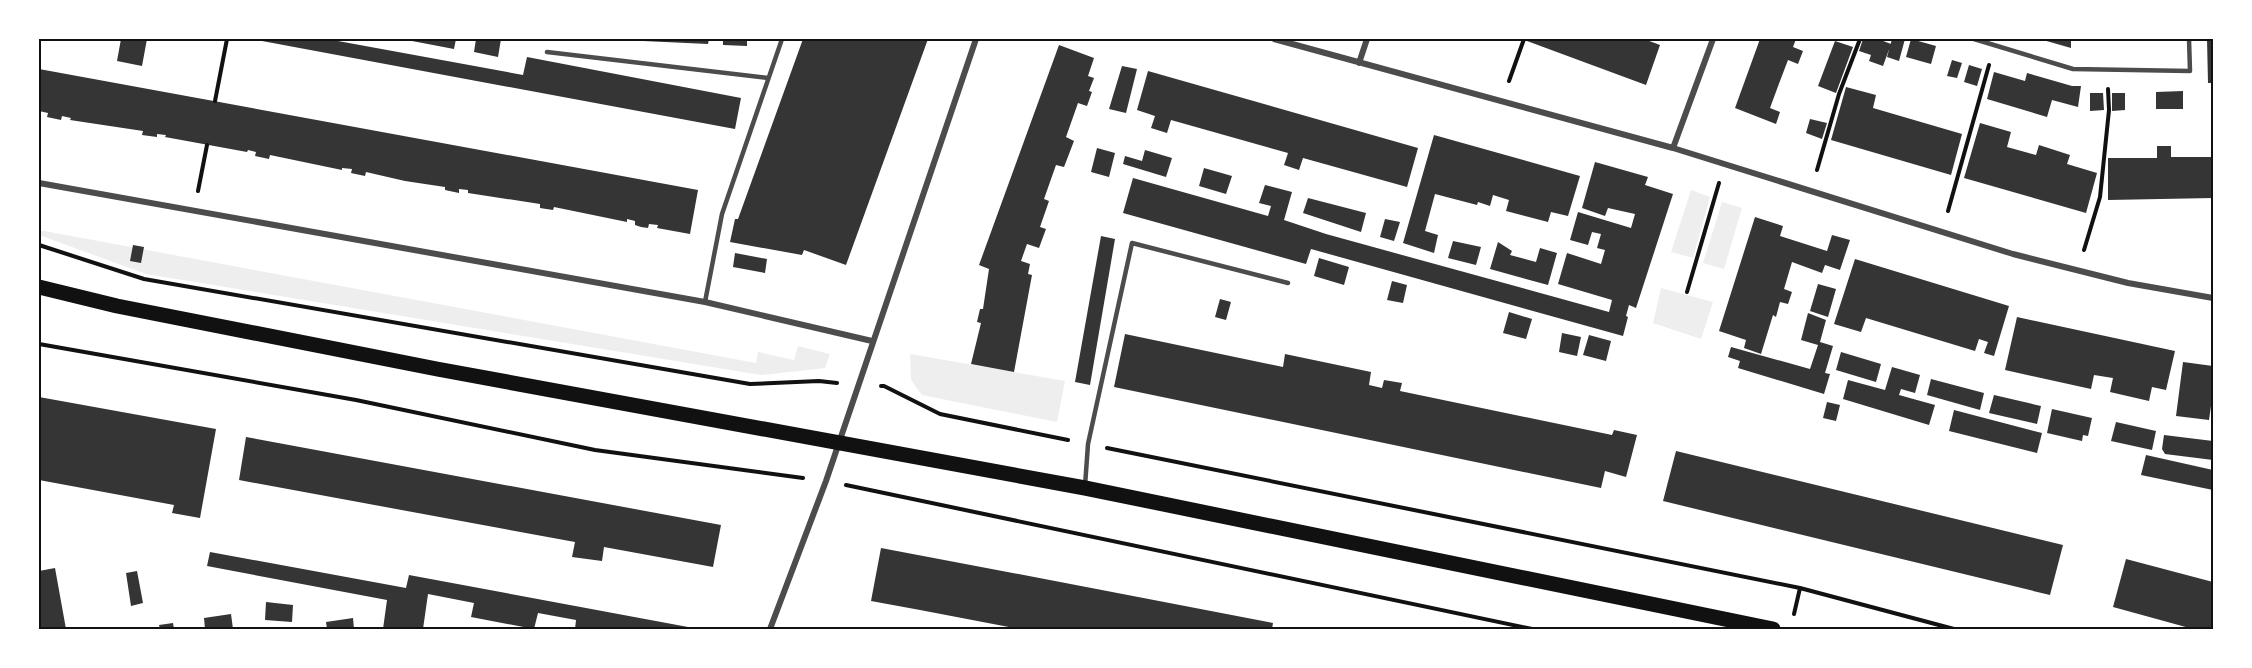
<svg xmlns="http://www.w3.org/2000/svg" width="2252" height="668" viewBox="0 0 2252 668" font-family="'Alegreya Sans',sans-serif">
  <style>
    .green { fill: #eee }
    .building { fill: #353535 }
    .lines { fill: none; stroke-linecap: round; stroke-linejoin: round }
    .path { stroke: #111; stroke-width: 4 }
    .service { stroke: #4c4c4c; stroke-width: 4.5 }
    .minor { stroke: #4c4c4c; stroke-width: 6 }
    .primary { stroke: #111; stroke-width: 15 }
    .neatline { fill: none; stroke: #111; stroke-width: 2 }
  </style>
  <rect width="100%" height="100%" fill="#fff"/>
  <path class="green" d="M1691,190L1710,197L1693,258L1671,252Z
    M1722,202L1742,208L1724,269L1703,263Z
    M39,230L756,363L758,352L794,360L798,346L830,354L825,368L761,375L146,274L39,235Z
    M1661,288L1713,302L1701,339L1653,323Z
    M910,354L1065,381L1057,422L922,395L911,380Z"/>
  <path class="building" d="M121,39H147L142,66L117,61Z
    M251,39H327L523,75L527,57L741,98L735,129Z
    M413,39H456L454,49L412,41Z
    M476,39H501L498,57L474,52Z
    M643,39H709L708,44L643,41Z
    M723,39H747V46L723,45Z
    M803,39H928L846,265L804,250L802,255L730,242L735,219H738Z
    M1528,39H1644L1660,45L1646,85L1527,41Z
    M1760,39H1796L1793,47L1803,51L1798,64L1788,60L1777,89L1770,108L1780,112L1776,124L1735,108Z
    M1863,39H1878L1891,44L1883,66L1869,61L1871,55L1859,51Z
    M1892,39H1905L1899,61L1887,57Z
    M1911,39L1936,46L1931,64L1906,57Z
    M2044,39H2071V48L2043,40Z
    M2207,39H2213V83H2208Z
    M1835,41L1853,47L1836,93L1818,86Z
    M1059,45L1094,58L1088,76L1094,78L1089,91L1092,92L1087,106L1078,103L1066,137L1074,141L1064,167L1056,165L1044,199L1049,201L1040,227L1046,229L1039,248L1027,244L1021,261L1030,264L1028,274L1032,275L1014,372L971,364L981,323L977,322L980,309H983L989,269L979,265Z
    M1952,60L1962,63L1957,78L1947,76Z
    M1969,65L1982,69L1977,86L1964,82Z
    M1122,66L1137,69L1126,113L1109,109Z
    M39,69L698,190L690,234L657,228L658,225L649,224L648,228L641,227L635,225V221L627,219V222L554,207L553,210L540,208V204L468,193V190L459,189V193L445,190V187L405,181L366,172L365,176L351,173L352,169L342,168V170L270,155L269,159L255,156L256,152L248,150L247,152L165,137L166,135L157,134V137L142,135L143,131L70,120L71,118L62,116L61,120L47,117L48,113L39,111Z
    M1148,71L1418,148L1407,187L1303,158L1299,170L1284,165L1288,153L1171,120L1167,133L1151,128L1155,116L1137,110Z
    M1994,72L2025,81L2027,73L2072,86H2081L2078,107L2052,100L2047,117L1987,99Z
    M1846,87L1876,95L1873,108L1962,134L1951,175L1831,140Z
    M2183,91V109H2156V92Z
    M2090,93H2103L2104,110L2090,111Z
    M2112,93H2125V110L2112,111Z
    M1810,119L1827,123L1822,139L1806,133Z
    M1980,123L2011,132L2007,147L2036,155L2039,145L2070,155L2067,164L2097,173L2086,213L1964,178Z
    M1434,135L1580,176L1568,216L1551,212L1548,222L1506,211L1509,200L1493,195L1490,206L1478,202L1477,205L1435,194L1425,231L1438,235L1434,253L1403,243Z
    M2157,146H2171V157H2213V198L2108,200V158H2157Z
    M1097,148L1115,153L1109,177L1091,172Z
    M1145,150L1172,158L1166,177L1123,164L1125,156L1142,161Z
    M1595,162L1648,177L1645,185L1673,194L1636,308L1629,305L1626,316L1628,317L1623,336L1311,249L1306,264L1123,213L1133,178L1268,216L1271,206L1259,203L1265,185L1292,192L1284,220L1326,234L1609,312L1612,300L1558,284L1567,253L1601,264L1605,250L1597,248L1601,234L1592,232L1588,245L1570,240L1578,212L1631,228L1635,214L1608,208L1605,216L1582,208Z
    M1204,168L1232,176L1226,194L1199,186Z
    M1308,198L1366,213L1361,232L1303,213Z
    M1755,217L1783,226L1780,236L1827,251L1832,235L1850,240L1840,270L1825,265L1822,273L1792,262L1784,289L1792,292L1788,304L1780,302L1776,317L1773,315L1761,354L1744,348L1746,340L1719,331Z
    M1385,219L1400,222L1394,241L1380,237Z
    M1101,236L1115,239L1090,385L1075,382Z
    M1453,241L1481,247L1476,265L1448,258Z
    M1498,242L1512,251L1510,255L1536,262L1540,248L1557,253L1548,285L1490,269Z
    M133,245L144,247L141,263L130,261Z
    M735,253L767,259L765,273L733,267Z
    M1319,258L1349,267L1344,285L1314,276Z
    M1855,259L2009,306L1994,356L1984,353L1988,342L1979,339L1975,351L1866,318L1861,332L1834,324Z
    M1392,281L1407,285L1403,303L1387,300Z
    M1818,284L1836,289L1828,317L1810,311Z
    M1220,299L1231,302L1226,320L1215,317Z
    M1509,312L1532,319L1526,339L1503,333Z
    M1808,313L1826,320L1820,342L1833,346L1825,373L1830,374L1824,394L1738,368L1740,361L1728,357L1731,347L1810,369L1818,345L1801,340Z
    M2017,317L2175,351L2166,390L2152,387L2149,401L2110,392L2113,378L2094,375L2091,389L2005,370Z
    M1562,333L1581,337L1577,356L1559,352Z
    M1125,334L1283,367L1285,354L1371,372L1369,385L1382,388L1384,380L1402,383L1400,391L1612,435L1614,430L1637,435L1626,477L1605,471L1601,488L1114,387Z
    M1589,335L1611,341L1606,361L1583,355Z
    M1841,352L1881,364L1876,382L1836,370Z
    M2183,362L2213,366V407L2211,406L2209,420L2176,416Z
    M1892,367L1920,375L1915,393L1901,389L1899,395L1935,405L1929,425L1843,399L1848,380L1885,390Z
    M1931,379L1984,393L1980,410L1927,395Z
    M1994,395L2041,406L2037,424L1989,413Z
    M39,397L216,429L200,518L172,513L174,505L39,480Z
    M1827,402L1840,405L1836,421L1823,418Z
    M2052,409L2092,418L2088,436L2083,435L2082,441L2047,433Z
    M1954,410L2042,433L2037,453L1949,431Z
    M2116,422L2156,431L2152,450L2111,441Z
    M2164,435L2213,441V460L2165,454L2162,449Z
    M246,437L721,525L713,567L604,547L602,561L572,557L575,542L239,480Z
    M1676,451L2063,545L2050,595L1663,501Z
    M2146,455L2213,470V490L2141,475Z
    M881,548L1029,576L1273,623L1272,629H1019L920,610L871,601Z
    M210,552L406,588L409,575L688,627V629H575L576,620L538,613L534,629L471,617L474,603L428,594L423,629H383L387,600L207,566Z
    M2126,559L2213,582V629H2193L2113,607Z
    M55,568L66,629H39V571Z
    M137,571L143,603L131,606L126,573Z
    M266,602L293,605L292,622L265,620Z
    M231,614L233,629H205L204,618Z
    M353,618L354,629H327L326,622Z
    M173,623L174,629H160L159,625Z"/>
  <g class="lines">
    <path class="path" d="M1509,81L1524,39
      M215,101L227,39
      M1817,170L1839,94L1860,39
      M198,191L207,145
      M1948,211L1989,65
      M39,245L144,279L750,384L819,381L837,383
      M2084,250L2100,197L2109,110L2108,89
      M1687,292L1719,183
      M39,344L356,400L595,450L803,478
      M881,386H884L940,414L1068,440
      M1107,448L1800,588L1954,629
      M846,485L1532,629
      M1794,614L1800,588"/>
    <path class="service" d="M1974,39L2073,69L2190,71L2189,39
      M547,52L768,78
      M705,302L722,214L782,39
      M1085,486L1088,444L1132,243L1288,283"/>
    <path class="minor" d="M1274,39L1673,148L2013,254L2128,283L2213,298
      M1359,63L1367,39
      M1673,148L1713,39
      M39,183L705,302L872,341
      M770,629L826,481L976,39"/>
    <path class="primary" d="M39,287L117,306L437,369L1085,488L1773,629"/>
  </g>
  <rect width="2252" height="668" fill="none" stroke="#ffffff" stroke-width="81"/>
  <rect x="40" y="40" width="2172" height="588" class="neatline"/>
</svg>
